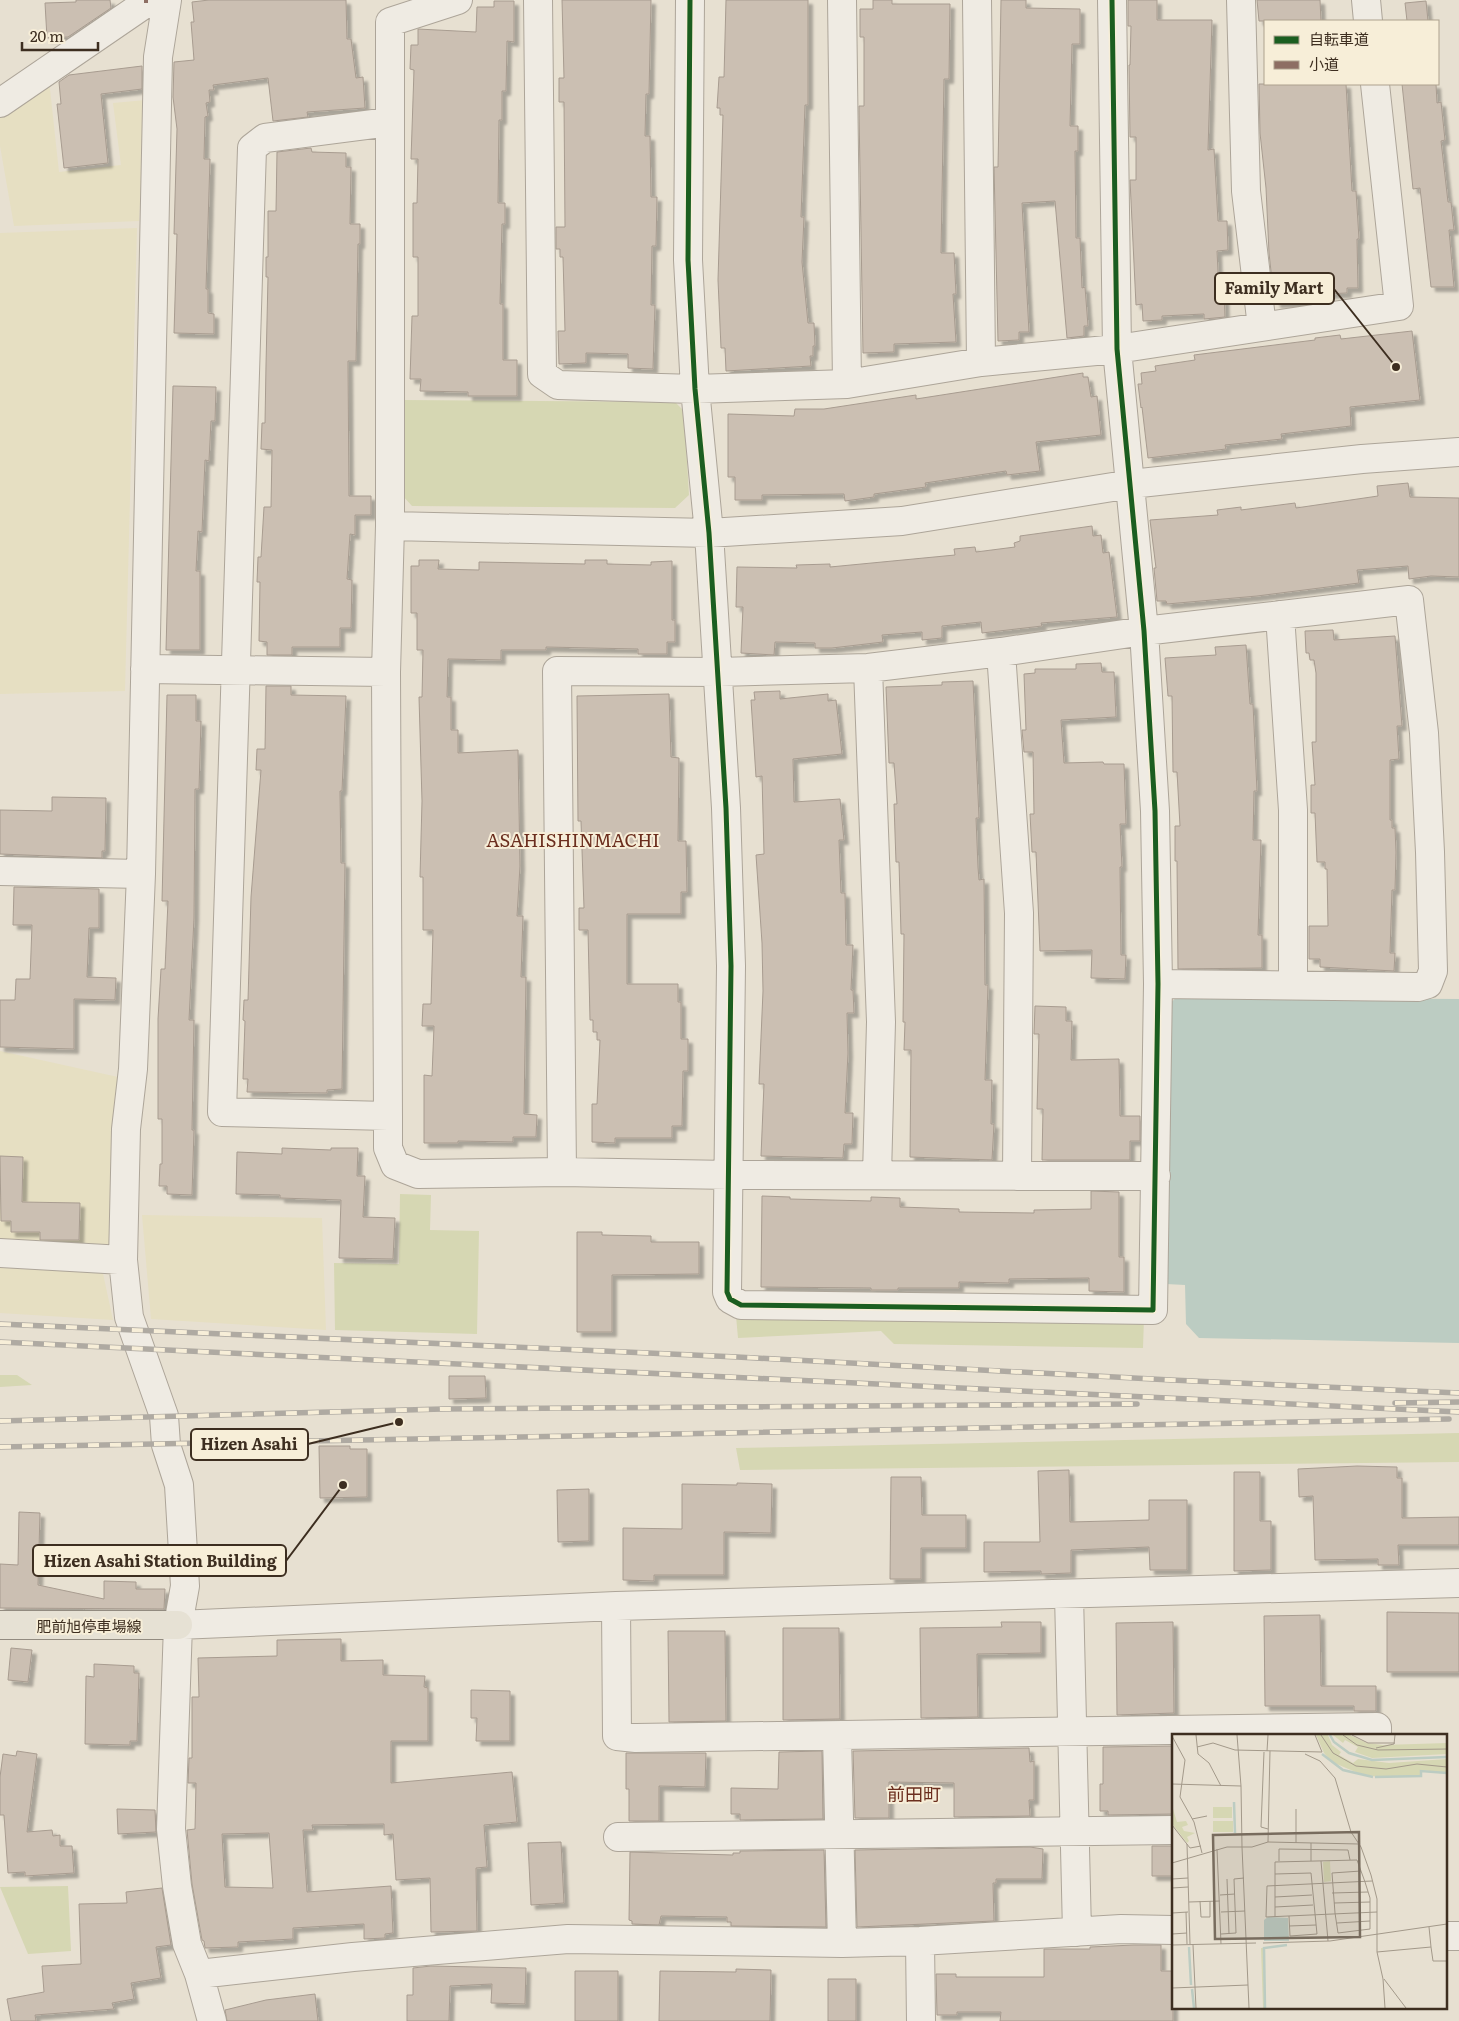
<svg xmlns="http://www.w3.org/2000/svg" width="1459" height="2021" viewBox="0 0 1459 2021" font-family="Literata,'Noto Sans JP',serif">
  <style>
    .farmland { fill: #e6dfc2 }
    .green { fill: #d6d7b3 }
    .water { fill: #bcccc2 }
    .building { fill: #cbbfb2; stroke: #a89c90; fill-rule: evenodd; filter: url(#shadow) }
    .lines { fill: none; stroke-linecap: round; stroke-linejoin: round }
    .minor-casing { stroke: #ada599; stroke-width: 30 }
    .major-casing { stroke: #928b80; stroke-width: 30 }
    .minor { stroke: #efebe3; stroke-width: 28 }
    .major { stroke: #e6e1d4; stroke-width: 28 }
    .rail-casing { stroke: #afaaa2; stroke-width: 5.5 }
    .rail { stroke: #f7eed8; stroke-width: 4; stroke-dasharray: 11; stroke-linecap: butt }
    .quiet { stroke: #8d6e63; stroke-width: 4; stroke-dasharray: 8 4; stroke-linecap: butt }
    .cycleway-casing { stroke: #f7eed8; stroke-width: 8 }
    .cycleway { stroke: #1b5e20; stroke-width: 5 }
    .labels { text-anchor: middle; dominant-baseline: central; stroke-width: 4; stroke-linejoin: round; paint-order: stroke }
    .street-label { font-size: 15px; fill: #3d2e20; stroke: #f7eed8 }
    .quarter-label { font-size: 18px; fill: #6b2e1e; stroke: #f7eed8 }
    .inset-river { fill: none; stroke: #bcccc2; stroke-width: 2.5 }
    .inset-road { fill: none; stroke: #a3998a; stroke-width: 1 }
    .view { fill: #786c5e; fill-opacity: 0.15; stroke: #786c5e; stroke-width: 2.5 }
    .inset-edge { fill: none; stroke: #3d2e20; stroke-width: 2.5 }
    .leader { fill: none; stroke: #3d2e20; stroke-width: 2 }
    .callout-dot { fill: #3d2e20; stroke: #f7eed8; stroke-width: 2 }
    .callout { fill: #f7eed8; stroke: #3d2e20; stroke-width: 2 }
    .callout-label { font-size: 16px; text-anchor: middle; font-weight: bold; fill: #3d2e20 }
  </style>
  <defs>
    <filter id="shadow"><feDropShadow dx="4.5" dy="4.5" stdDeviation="1" flood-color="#0004"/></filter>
  </defs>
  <rect width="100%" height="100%" fill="#e7e0d1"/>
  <path class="farmland" d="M49,80L59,172L121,165L113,103L146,100L139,221L14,226L0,146V115Z
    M137,228L125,691L0,694V233Z
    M0,1051L118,1077L113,1125V1248L102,1269L113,1320L0,1313Z
    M142,1215L322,1218L326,1330L151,1319Z"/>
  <path class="green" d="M401,400L675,402L684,411L689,495L675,508L412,506L402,495Z
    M400,1194L431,1195L430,1230L479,1231L477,1334L335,1330L334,1263L399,1264Z
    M736,1316L1144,1318L1143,1348L894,1344L881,1331L738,1338Z
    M0,1375H17L32,1385L0,1387Z
    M1459,1433V1462L740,1470L736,1448Z
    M68,1886L71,1951L28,1954L0,1887Z"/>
  <path class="water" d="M1177,997L1459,999V1343L1199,1338L1186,1324L1185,1285L1166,1284L1167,1006Z"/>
  <path class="building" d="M76,0H110L111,8L68,37L47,38L45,3L76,2Z
    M209,0H346L347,39H351L356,78L363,77L365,108L307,112L308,117L273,121L268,78L213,85L214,90H209L210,102L206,103L208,116L205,117L204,159H210L206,289H208V313L214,314V334L174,333L177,234H174L177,129L173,97L174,62L194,60L191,22H194L192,2Z
    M562,0H651L649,94H646L645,136H650L651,197H657L656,246H652L651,305H655L653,369L628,368V354L586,353V363L559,364L558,331H565L563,257H560V249H556V227H565L564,102H559V78H564Z
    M726,0H808V105H805L801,217H804L802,262L808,323H814L815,346H813V356H810L811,366L726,371L725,348H721L718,280L723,115H720V108H717L719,77H724Z
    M873,0H892V4H950L949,79H944L941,253H954L956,294H953L956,342L894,344V352L863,353L859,111V106H864V37H860V9H873Z
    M1001,0H1026V8L1080,9V44H1072L1070,126H1078V151H1075L1076,238H1080L1082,288L1085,287L1088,326H1084V336L1067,338L1055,201L1022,203L1029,332H1019V340L998,341L994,167H998Z
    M1128,0H1157V20H1212L1208,150L1214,149L1218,221H1227L1228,250L1217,251L1219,292H1224L1225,317L1204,319V314L1162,316V320L1143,321L1142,304L1136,305L1130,180H1136V137H1130L1129,65H1130L1131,26H1128Z
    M1257,0H1320L1321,21H1259Z
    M494,1H514V42L507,41L506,91H502V120H499L498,203H505V224H502L500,304H503V360H517V396H468V392L420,391L421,379H410L412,316H418V257H413V203H417L418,159H411L414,70L410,69L411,45H418V29L476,32L477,7H494Z
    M1426,1L1428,21H1407L1405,3Z
    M142,66V89L101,94L108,163L64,168L57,104H61L59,82L69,75Z
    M1259,84H1346L1352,191H1356L1359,239H1357L1358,288H1347V293L1303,295V303H1276V299H1274L1269,253L1266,188L1260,133Z
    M1402,84H1436L1437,103L1441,102L1445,140L1441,141L1448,202H1451L1454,230H1449L1454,287H1431L1420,188L1413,189Z
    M311,148L312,152L346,153V167H351L350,224H360V244H358L356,361H348L349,496H371V515H355V535L350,534L347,579L352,580L351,628H340V647H292V655H267V642L259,641L260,582H257L258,557H261L264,507H271L272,450L261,449L262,423H265L266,365L268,277H266V257H268V211H276L277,152Z
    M1412,331L1420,400L1350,407L1351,426L1281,434L1282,439L1225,445L1226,449L1148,458L1142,407L1141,408L1138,384H1142L1141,373L1156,371L1155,366L1195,360L1194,355L1315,340V338L1340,335L1341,339Z
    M1083,373V377H1088L1091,397L1097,396L1101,435L1036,442L1040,471L1007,475L1006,471L925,483L926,487L874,494V497L845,501L844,494L762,495V500H735V477H728V414L794,416L795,409H824L916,395V399Z
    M173,386L216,387L215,421H211L209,461L205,460L202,532L198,531L196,571H200V650H166Z
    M1408,483L1410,497L1459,498V577L1431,576L1409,579L1408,566L1357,570L1359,583L1257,596L1167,604L1166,601H1157L1154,568H1156L1150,520L1218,515L1217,510L1241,507V510L1295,503L1296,508L1378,496L1377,486Z
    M1092,526L1093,536L1101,535L1103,553L1109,552L1117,617L1041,623L1042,626L982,633L981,622L942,626V638L922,640V632L882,635L883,642L832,648H815V643L775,642L774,655L741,653L743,607H736L737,567L797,568L796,565L830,564V567L955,555L954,549L975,547L976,552L1015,547L1014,543L1020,541V536Z
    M419,560H439L438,569L479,570V562L585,564V560H607V564L651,565V562L672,561V620H675V642H667V654H638V649L546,647V650H501V660L448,659L447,697H451V730H458V753L518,750L520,866L517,916H523L521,977H526L524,1114L537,1115L536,1137H513V1142L458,1141V1143H424V1075L432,1076L434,1026H422L423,1004H431L433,930H423V877H420L422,801L419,697H422L423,650H417V613H411V566H419Z
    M1333,630L1334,640L1395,636L1402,726H1397L1399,759L1390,760V820H1392V828H1395L1396,852L1395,890H1392L1390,953H1395L1394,971L1320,967V959H1309V926H1328L1327,869H1325V862H1317L1315,813H1311V785H1315L1312,742H1316V673L1314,660H1310L1309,653H1306L1305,631Z
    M1246,645L1250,704H1253L1257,791H1254L1253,840H1261L1258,935H1262V968L1178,969L1177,861H1175V826H1180L1177,772H1173L1172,696H1168L1165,658L1216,655L1215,647Z
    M1101,663L1102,672H1114L1116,717L1061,720L1064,763L1103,762L1104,764H1124L1126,824H1120L1122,867H1120L1121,955H1126L1125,979L1091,978L1092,950L1040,951L1036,852H1032L1030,814H1034L1033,752H1024L1022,730H1026L1024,674L1035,673V669H1076V664Z
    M973,681L979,818H976L978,867L979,880L984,879L985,985H988L985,1080H992L991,1124H994L992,1160L910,1157L911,1050H904L905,1022H903L904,934H901L899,862H896L894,804H897L894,763H889L886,687L942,685V682Z
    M266,686H291V695L346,696L342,791H340L341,863H345L342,1089L327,1090V1093L247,1092L248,1079H243L245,1021L243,1020L244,1000H248L251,897L261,770H256L257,749H265Z
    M780,691V699L828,694V701L836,700L842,754L793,759L794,802L840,799L844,840H839L841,893H845L846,945H853L851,990H853L854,1013H847L848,1053L845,1113H853L852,1144H844L843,1158L761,1156L764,1084H759L763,991L762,943L756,855L764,854L762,776L756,777L751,700H755L754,692Z
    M669,694L671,757L679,758L678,841H686L687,892H681V914H627V984H678V1002H681V1039H688V1071H683L682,1126H672V1138H615V1143L592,1142V1104H597L600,1040H597V1032H593V1020H590L588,930H579V908H584L581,821H578L577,696Z
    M167,695H196V721H201L199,789H195L194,918L189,1020H194L192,1130H194L192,1195L167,1194V1186H159L160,1164H162V1119H158V1019L161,969H165L168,901H162Z
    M52,797L106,798L105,851H102V858L0,854V810L52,811Z
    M14,887L99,889V928H89L87,977L116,978L115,1000L74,999V1049L0,1047V1000H15L16,979H30L32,925H13Z
    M1035,1006L1066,1007V1021H1072L1071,1060L1119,1059L1120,1116H1140V1141H1130V1160H1042L1043,1109H1037L1039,1034H1034Z
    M282,1148L331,1150V1148H358L357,1176H365L363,1217L395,1218L393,1259L339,1258L341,1200L280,1198V1195L236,1194L237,1152L282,1154Z
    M0,1156L23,1157L22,1202L80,1203L79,1240H40V1232H11V1221H1Z
    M1091,1191L1119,1192V1257H1124V1292L1089,1291V1278L1009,1279V1283L959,1282V1288H898V1290H871V1288L761,1287L762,1196L790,1197V1199L871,1201V1197L900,1198V1207L959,1209V1212L1034,1213V1210L1091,1209Z
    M577,1232H602V1235L651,1236V1242H699V1274L612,1275V1332H577Z
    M449,1376H485L486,1398L449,1399Z
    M319,1446H350V1449H367V1497L320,1498Z
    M1357,1466L1397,1467V1478H1402V1518L1459,1517V1545H1398L1399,1565H1378V1559L1315,1560L1313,1496L1299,1497L1298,1469Z
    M1069,1470L1070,1522L1149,1520V1500H1187V1570H1150L1149,1547L1071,1550V1573L1041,1574V1571L984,1572V1542H1040L1038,1471Z
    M1234,1472H1260V1521H1271V1570L1234,1571Z
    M891,1477H921L922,1515H966V1548H921V1579H890Z
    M737,1483L772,1484L771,1533L724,1532V1575H654V1581L623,1580V1528L682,1529V1484L737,1485Z
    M589,1489V1541L558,1542L557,1490Z
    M19,1512L40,1513L38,1585L104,1599V1581L136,1582V1589H165L164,1609L0,1608V1564L18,1565Z
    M1387,1612L1459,1613V1672H1387Z
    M1320,1615L1321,1686H1376V1711H1354V1706H1265L1264,1616Z
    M1001,1622H1041V1653L977,1654L978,1717L921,1718L920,1628L1002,1627Z
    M1173,1622L1174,1713L1117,1715L1116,1623Z
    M783,1628H839L840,1719L783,1720Z
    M668,1631H725L726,1721L669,1722Z
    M341,1639V1661L383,1660V1675L425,1676L424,1687L428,1688V1741H391V1783L512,1772L517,1822L484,1825L487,1867L476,1868L477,1931L431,1932L430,1878L396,1880L393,1834L384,1835V1824L312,1825L313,1830H303L307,1892L391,1886L393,1933L385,1934V1938L364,1939V1924L293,1928V1939L238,1942V1947L205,1948L204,1941L202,1940L192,1884L187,1830L195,1829L196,1783H188L189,1758H192V1697H199L198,1658L277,1656V1640ZM269,1833L273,1888L225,1887L222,1834Z
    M11,1648L32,1650L28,1682L8,1680Z
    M94,1664L134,1666V1673H139L137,1741H130V1745L85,1744L86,1676L94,1677Z
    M471,1690L510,1691V1741H476L477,1718H471Z
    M1173,1746V1814L1108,1815V1811H1100V1784H1103V1747Z
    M1029,1748L1030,1762L1034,1761V1800H1029L1030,1816L954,1817V1783L889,1782V1818H855L853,1751Z
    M17,1751L37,1754L27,1832L52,1830L53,1836L60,1835V1846H72L74,1873L25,1876V1872L8,1873L4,1815H0V1777L3,1754L16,1756Z
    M822,1751L823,1819L740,1820V1814H731V1788L778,1789L779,1752Z
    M626,1753H706L705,1787L659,1786V1821H629V1789H626Z
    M117,1809L155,1810L156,1832L118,1834Z
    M561,1842L564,1903L531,1905L528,1843Z
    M1152,1846H1173V1876H1152Z
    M1030,1847L1043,1849L1042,1879H996V1883H993L994,1921L857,1927L855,1850Z
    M824,1850L826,1927L731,1926V1922H727V1917L661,1916L659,1925L632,1924V1921L629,1920L630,1852L733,1855V1853H740V1851Z
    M162,1888L171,1945L156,1947L161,1978L131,1983L134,1999L112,2003L114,2009L35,2015L36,2021H11L7,1999L44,1992L42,1966L81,1964L79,1904L127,1903L126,1892Z
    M1134,1945H1161V1971H1173V2021H1000L1001,2012H957V2015H937L936,1974H956V1977H1044V1949H1090V1947Z
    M431,1966L526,1968L525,2004L491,2003L492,1984L450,1986L449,2021H407V1995H413V1968Z
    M736,1969L771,1970L770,2021H659L660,1971L736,1972Z
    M575,1971H618V2021H575Z
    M828,1979H856V2021H828Z
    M315,1994L318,2021H227L225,2010L266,2000Z"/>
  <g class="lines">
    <defs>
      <path id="minor" d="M167,0L158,57L141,874L133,1069L126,1129L123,1260L129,1317L164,1416L166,1445L179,1485L185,1586L178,1625L171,1829L177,1886L187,1944L199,1974L212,2021
        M458,0L390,22V526L386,672L388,1116V1148L395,1165L418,1174L562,1172L730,1175L1156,1176
        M538,0L542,374L558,385L695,389L847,384L981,362L1117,349L1399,306L1375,84
        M690,0L688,260L695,389L709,533L726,808L731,966L727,1292L730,1299L741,1305L1153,1310L1158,984L1155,811L1144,631L1117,349L1112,0
        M842,0L847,384
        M977,0L981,362
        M1241,0L1246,191L1262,327
        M1366,0L1368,21
        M0,103L146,3L159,0
        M390,526L709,533L902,521L1131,484L1362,459L1459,452
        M1280,615L1293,810V985
        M1001,652L1019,913L1017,1176
        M868,668L881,1022L877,1175
        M145,669L386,672
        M0,871L141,874
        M388,1116L222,1112L252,148L265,138L389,122
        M562,1172L557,671L718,672L868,668L1001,652L1144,631L1409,600L1424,733L1430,852L1433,971L1428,984L1418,987L1158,984
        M0,1253L123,1260
        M1069,1595L1077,1932
        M616,1606L617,1736L636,1738L1377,1727V1735
        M178,1625L616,1606L1459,1583
        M837,1736L842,1943
        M618,1837L1173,1830
        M1445,1936H1459
        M920,1941L921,2021
        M199,1974L353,1957L568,1939L842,1943L920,1941L1121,1929L1173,1930"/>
      <path id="major" d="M0,1625H178"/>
    </defs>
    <use href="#minor" class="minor-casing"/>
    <use href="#major" class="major-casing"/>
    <use href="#minor" class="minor"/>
    <use href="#major" class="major"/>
    <defs>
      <path id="rail" d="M0,1324L737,1357L1171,1380L1459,1393
        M0,1342L1459,1412
        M1395,1403L1459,1402
        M0,1421L443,1409L1137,1404
        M0,1447L1449,1419"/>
    </defs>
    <use href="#rail" class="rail-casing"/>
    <use href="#rail" class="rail"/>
    <path class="quiet" d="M146,0V3"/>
    <defs>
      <path id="cycleway" d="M690,0L688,260L695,389L709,533L726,808L731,966L727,1292L730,1299L741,1305L1153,1310L1158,984L1155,811L1144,631L1117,349L1112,0"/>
    </defs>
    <use href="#cycleway" class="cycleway-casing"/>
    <use href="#cycleway" class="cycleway"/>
  </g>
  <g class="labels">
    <g class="street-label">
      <text x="89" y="1625">肥前旭停車場線</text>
    </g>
    <g class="quarter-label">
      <text x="573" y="839">ASAHISHINMACHI</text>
      <text x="914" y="1793">前田町</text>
    </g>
  </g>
  <g transform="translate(1172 1734)">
    <rect width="275" height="275" fill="#e7e0d1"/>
    <path d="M144,1H156L160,11L169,18L167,21L181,29L186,25L217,29L275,25V39L249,36L248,41L206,43L186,39L160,28L152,19ZM161,1H178L195,9L211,11L275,9V20L200,24L183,18L186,13L173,6L171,9ZM41,73H60V84H41ZM1,75L5,88L14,87L16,91L10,93L12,97L23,99L15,103L17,107L15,109L1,91ZM41,87H61V98H41ZM158,127L159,147L152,148L151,128ZM89,214H91L93,274H91Z" fill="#d6d7b3"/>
    <path d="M96,183L116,184L117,207H92V186Z" fill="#bcccc2"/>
    <path class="inset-river" d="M158,1L162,8L177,19L200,26L275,23M150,20L171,36L201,43M203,43L249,42V37L275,39M62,68L63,99M17,213L19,251M20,255L22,274M93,274L92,214L115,211"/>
    <path class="inset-road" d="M24,1L26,20L37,29L49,52M65,1L69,52M149,1L161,19L184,32L214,35L245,30L275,33M171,1L185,11L206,16L275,15M180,1L196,9H223M0,2L13,26L8,63L22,88L30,119M25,13L41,9L63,16L150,18L143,1M204,14L222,10L223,1M95,17L96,1M92,18L89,93L96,95M133,20L148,27L163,44L179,98L189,113L199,141L205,165V218L211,245L213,274M0,50L69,52L70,113M20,85L35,82M0,91L18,114L29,112M96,108L98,17M124,109V75M139,109V127M15,110L18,210M70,113L77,274M45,115L49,210M107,127V115L176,116L178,126M149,127L156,207M0,129L55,113H80L96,108L187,110M103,140L139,139L145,200L118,202L117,182M0,145L16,144M55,145L57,200M200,147L95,152L94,183L205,178M0,154L16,153M160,159L196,158M48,161L63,160M103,163L140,161M28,167L29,183H38V167M17,168L48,167M162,169L198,168M103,173L141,171M14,178L15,210M49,178L73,177M0,179L16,178M103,183V128L185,126L193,148L198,164V195L166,199L163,179L160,139L189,137M165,189L198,187M117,192L144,191M0,200L15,199M49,200L64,199L62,145L72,144M91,209L158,207L275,190M0,211L84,209M21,211L24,274M259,213L261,227H275M205,218L259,213L257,193M212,245L234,274M0,254L76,251"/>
    <path class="view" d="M187,98L188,203L43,205L41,101Z"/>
    <rect width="275" height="275" class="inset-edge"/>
  </g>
  <path class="leader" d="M1396 367L1334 289M399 1422L308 1444M343 1485L286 1561"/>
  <g class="callout-dot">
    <circle cx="1396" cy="367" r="5"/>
    <circle cx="399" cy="1422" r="5"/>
    <circle cx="343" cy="1485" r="5"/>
  </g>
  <g class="callout">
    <rect x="1215" y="273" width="119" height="31" rx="5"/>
    <rect x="191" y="1429" width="117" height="31" rx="5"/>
    <rect x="33" y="1545" width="253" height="31" rx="5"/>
  </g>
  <g class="callout-label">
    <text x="1274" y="294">Family Mart</text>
    <text x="249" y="1450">Hizen Asahi</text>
    <text x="160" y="1567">Hizen Asahi Station Building</text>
  </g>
  <rect x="1264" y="20" width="175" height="65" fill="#f7eed8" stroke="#ada18e"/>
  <rect x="1274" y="36" width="25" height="8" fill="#1b5e20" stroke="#ada18e"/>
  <text x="1309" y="45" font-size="15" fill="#3d2e20">自転車道</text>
  <rect x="1274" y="61" width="25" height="8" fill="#8d6e63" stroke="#ada18e"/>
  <text x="1309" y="70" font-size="15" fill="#3d2e20">小道</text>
  <path d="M22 42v8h76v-8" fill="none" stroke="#3d2e20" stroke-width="2.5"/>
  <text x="30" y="42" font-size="15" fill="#3d2e20" stroke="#f7eed8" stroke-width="4" paint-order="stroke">20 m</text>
</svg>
